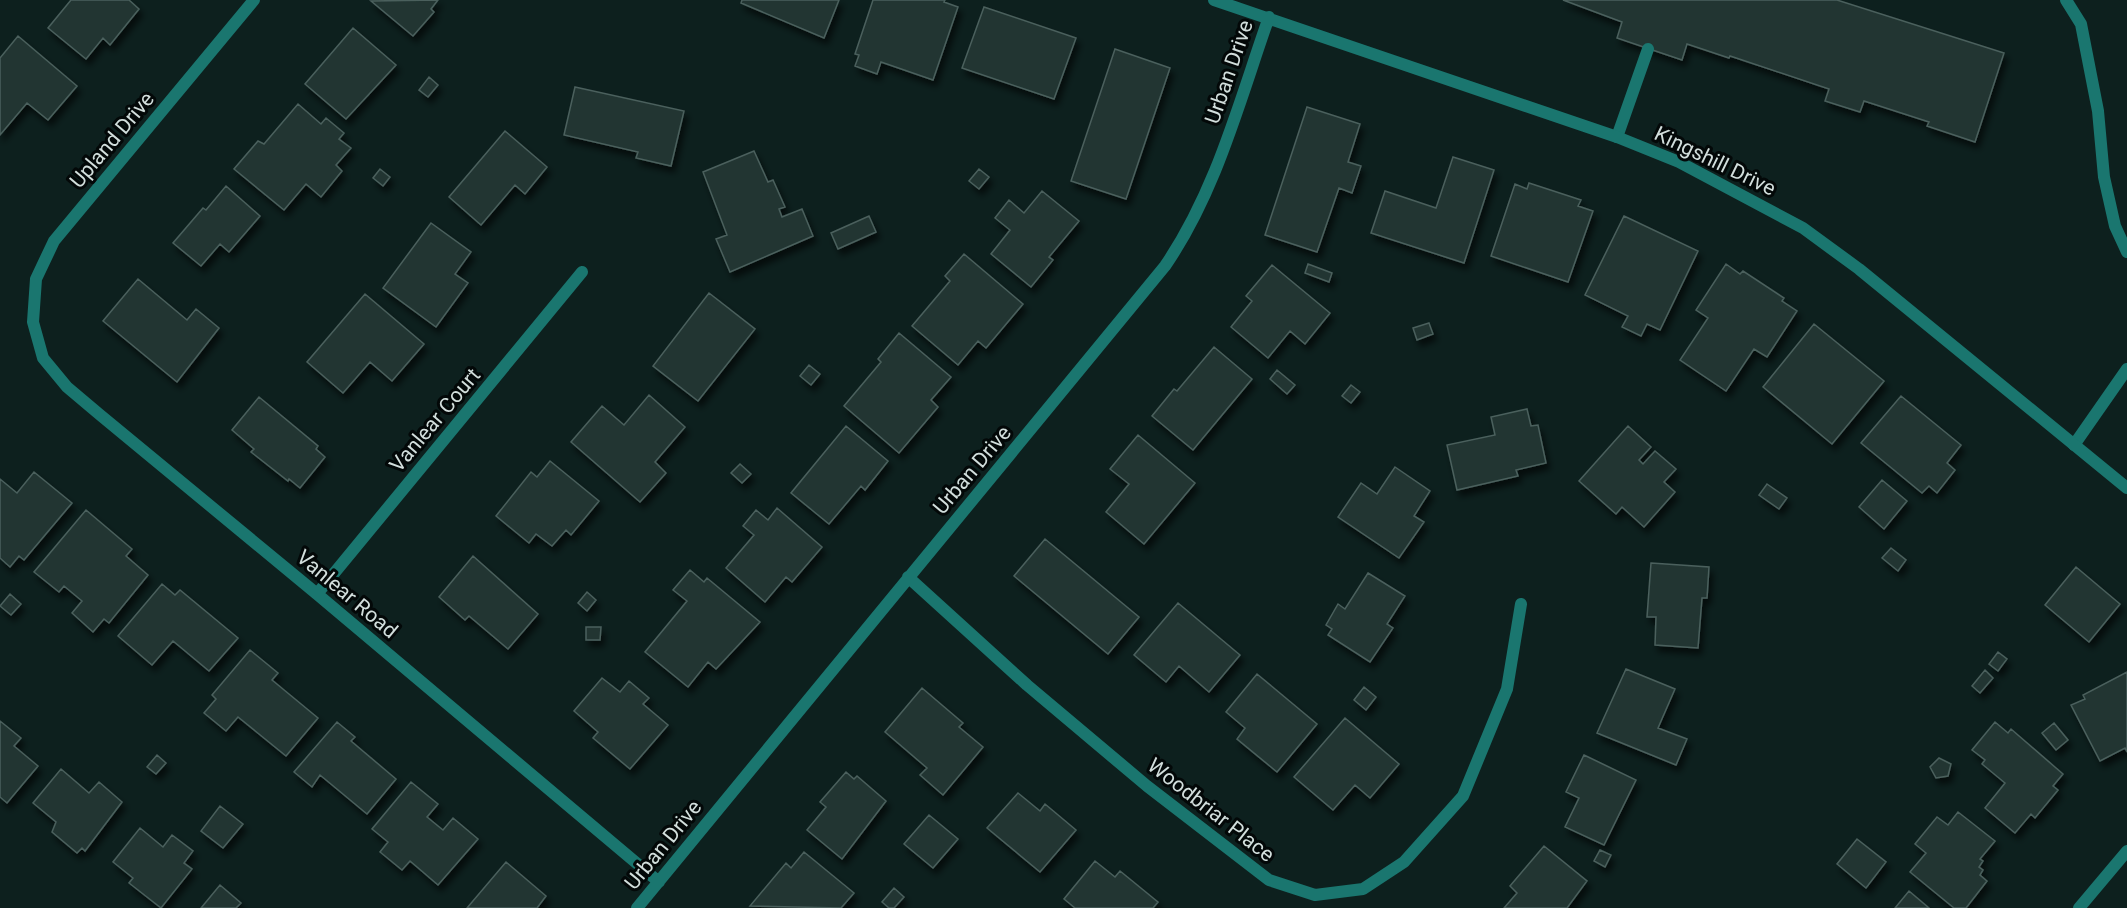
<svg xmlns="http://www.w3.org/2000/svg" width="2127" height="908" viewBox="0 0 2127 908" font-family="Roboto,sans-serif">
  <style>
    .building { fill: #223633; stroke: #4b605d; stroke-width: 1.5; filter: url(#shadow) }
    .lines { fill: none; stroke-linecap: round; stroke-linejoin: round }
    .lane { stroke: #1a766f; stroke-width: 12 }
    .street { stroke: #1a766f; stroke-width: 12 }
    .labels { text-anchor: middle; dominant-baseline: central; stroke-width: 6; stroke-linejoin: round; paint-order: stroke }
    .street-label { font-size: 21px; fill: #d2dedc; stroke: #030808 }
  </style>
  <defs>
    <filter id="shadow"><feDropShadow dx="3.5" dy="6" stdDeviation="3" flood-color="#0009"/></filter>
  </defs>
  <rect width="100%" height="100%" fill="#0d201e"/>
  <path class="building" d="M71,0H129L139,9L110,45L103,38L86,59L48,28Z
    M438,0L431,9L434,12L413,36L371,1Z
    M742,0H839L824,38L741,3Z
    M873,0H945L944,2L958,7L933,80L881,62L877,74L855,66L859,55L855,54Z
    M1563,0H1837L2004,53L1975,142L1927,126L1929,122L1864,101L1860,112L1825,101L1829,89L1730,56L1729,58L1687,44L1682,60L1617,38L1622,22Z
    M984,7L1076,38L1054,99L962,68Z
    M353,28L396,65L346,119L305,84Z
    M18,36L77,86L48,120L27,103L0,135V58Z
    M1115,49L1170,68L1126,199L1071,181Z
    M429,77L438,85L428,97L419,90Z
    M575,87L684,111L671,166L636,158L638,152L564,135Z
    M298,104L321,124L326,118L344,133L339,139L351,148L336,165L342,171L321,197L306,184L284,210L234,169L258,141L264,144Z
    M1307,107L1360,124L1348,162L1361,166L1352,193L1339,188L1317,252L1265,235Z
    M505,131L547,167L525,194L515,185L481,225L449,197Z
    M754,151L768,182L773,180L785,207L779,209L782,217L802,209L813,236L730,272L716,239L727,235L703,172Z
    M1453,157L1494,170L1464,263L1371,233L1385,191L1436,208Z
    M380,169L390,177L383,186L373,178Z
    M979,169L989,177L979,189L969,181Z
    M1529,183L1581,200L1578,206L1593,211L1568,282L1491,256L1515,184L1527,189Z
    M226,186L260,216L229,252L220,244L201,266L173,243L203,208L206,210Z
    M1042,191L1079,221L1049,257L1053,260L1031,287L991,254L1010,230L995,218L1009,200L1024,213Z
    M869,216L876,232L838,249L831,233Z
    M1624,216L1698,251L1660,330L1647,324L1641,336L1622,327L1628,316L1585,295Z
    M431,223L471,252L455,274L468,283L436,327L383,288Z
    M964,254L1023,304L986,348L978,341L958,365L912,326L950,281L945,276Z
    M1308,264L1332,273L1329,282L1305,273Z
    M1726,264L1740,274L1743,271L1784,298L1782,301L1797,311L1767,357L1754,349L1726,391L1680,360L1708,318L1696,310Z
    M1272,265L1330,313L1305,344L1290,331L1268,358L1231,327L1252,301L1246,296Z
    M138,279L187,320L196,309L219,328L177,382L103,321Z
    M709,293L755,329L698,401L653,366Z
    M365,294L424,344L392,381L370,362L343,393L307,362Z
    M1429,323L1433,334L1417,340L1413,328Z
    M1814,324L1884,381L1832,444L1763,387Z
    M899,333L951,377L931,400L938,407L899,453L844,406L881,362L878,359Z
    M1214,347L1252,379L1193,450L1152,416L1174,389L1177,391Z
    M809,365L820,374L811,385L800,376Z
    M1277,370L1295,385L1287,394L1270,379Z
    M1351,385L1360,392L1351,403L1342,396Z
    M649,395L685,427L655,462L666,473L640,502L571,442L602,406L624,425Z
    M1901,396L1961,445L1947,463L1955,470L1937,493L1929,486L1922,493L1861,443Z
    M259,397L318,446L316,449L325,457L300,488L289,479L288,481L251,452L254,449L232,430Z
    M1527,409L1531,426L1538,425L1546,463L1516,470L1518,476L1457,490L1447,445L1495,435L1491,417Z
    M846,426L888,461L865,490L861,486L829,524L791,493Z
    M1628,426L1651,447L1639,460L1643,464L1655,451L1676,469L1664,482L1675,492L1644,527L1622,507L1616,514L1579,481Z
    M1138,435L1195,483L1144,544L1106,512L1129,484L1110,469Z
    M550,461L599,501L571,535L566,530L552,546L536,534L529,543L496,516L531,472L537,477Z
    M740,464L751,474L742,483L731,473Z
    M1395,467L1430,491L1414,516L1424,522L1399,558L1338,517L1361,483L1377,494Z
    M34,472L72,503L24,560L19,556L10,567L0,558V479L17,493Z
    M1882,480L1907,501L1884,529L1859,507Z
    M1767,484L1787,498L1779,509L1759,495Z
    M777,508L822,547L792,582L786,577L765,602L726,568L754,535L743,526L756,510L768,520Z
    M86,510L132,549L126,556L148,575L109,623L104,619L93,632L72,613L82,601L64,586L59,592L34,572Z
    M1045,539L1139,617L1108,654L1014,576Z
    M1891,548L1906,560L1898,571L1882,558Z
    M473,556L538,614L508,649L469,616L465,620L439,597Z
    M1651,563L1709,567L1707,598H1702L1698,648L1655,645L1656,617H1647Z
    M2076,567L2120,604L2089,642L2045,605Z
    M690,570L704,582L707,578L760,622L716,669L708,662L688,687L645,652L687,601L673,590Z
    M1368,573L1405,596L1387,624L1393,628L1370,662L1328,635L1332,629L1326,625L1338,604L1345,609Z
    M162,584L175,595L180,590L238,638L209,671L173,641L152,665L118,636Z
    M587,592L596,600L587,611L578,603Z
    M10,594L21,604L11,615L0,606Z
    M1178,603L1240,655L1209,692L1179,666L1166,682L1134,655Z
    M586,627H601L600,640H586Z
    M250,650L278,673L272,680L318,718L286,756L238,717L226,731L204,713L216,699L212,695Z
    M1998,652L2007,659L1998,671L1989,664Z
    M1626,669L1675,689L1658,728L1687,739L1676,765L1597,733Z
    M1985,670L1993,678L1980,693L1972,686Z
    M2127,672V752L2125,748L2100,761L2071,705L2085,699L2083,695Z
    M1257,674L1317,724L1277,772L1237,739L1245,728L1226,712Z
    M602,678L620,692L629,681L649,698L643,704L668,725L630,769L593,738L598,732L574,711Z
    M1364,687L1376,697L1366,710L1354,700Z
    M922,688L963,723L959,727L983,747L943,795L920,775L927,768L885,732Z
    M1345,718L1399,764L1370,798L1355,785L1333,810L1294,777Z
    M0,721L21,738L14,746L38,766L7,803L0,797Z
    M337,722L355,737L351,741L396,779L367,814L320,775L312,787L294,772Z
    M1995,722L2008,733L2011,729L2063,774L2053,786L2058,790L2035,818L2031,814L2015,833L1985,808L2005,783L1982,764L1985,760L1972,750Z
    M2054,723L2068,740L2056,750L2042,733Z
    M157,755L166,763L156,774L147,767Z
    M1584,755L1636,780L1604,845L1565,827L1579,798L1566,792Z
    M1939,758L1951,764L1948,776L1936,778L1930,767Z
    M61,769L89,793L99,782L122,802L85,851L82,848L77,853L52,832L56,822L33,803Z
    M846,772L854,779L857,776L886,801L842,859L807,830L826,807L820,802Z
    M411,782L438,804L427,817L443,830L453,818L478,839L438,885L410,861L402,870L380,852L388,842L372,829Z
    M1018,793L1040,811L1045,804L1076,830L1040,872L987,828Z
    M220,806L243,824L223,848L201,831Z
    M1958,812L1995,841L1980,859L1983,861L1979,867L1983,870L1980,875L1987,881L1966,908H1954L1910,872L1926,853L1915,844L1937,817L1948,825Z
    M929,815L958,839L933,868L904,844Z
    M140,828L163,847L172,835L193,851L184,863L192,869L161,908L129,883L133,878L113,862Z
    M1857,839L1886,862L1866,888L1837,864Z
    M1544,846L1587,881L1567,908H1504L1517,893L1510,886Z
    M1600,850L1611,855L1605,867L1594,861Z
    M804,852L854,893L841,908L750,906L786,863L791,868Z
    M1095,861L1115,877L1120,871L1158,902L1153,908H1075L1064,899Z
    M506,862L546,896L537,908H467Z
    M220,885L241,903L236,908H201Z
    M894,888L904,897L894,908H889L882,902Z
    M1909,891L1929,908H1895Z"/>
  <g class="lines">
    <path class="lane" d="M2066,0L2081,24L2098,111L2104,177L2115,226L2127,252
      M1617,137L1648,49
      M2074,445L2127,369"/>
    <path class="street" d="M254,0L54,241L36,279L33,322L43,358L67,387L99,414L317,594L659,882
      M1214,0L1617,137L1679,162L1803,228L1859,269L2127,488
      M908,577L1027,685L1147,786L1269,880L1315,895L1363,889L1404,862L1463,796L1507,689L1521,604
      M317,594L582,272
      M637,908L1165,266C1216,192 1239,102 1269,17
      M2079,908L2127,851"/>
  </g>
  <g class="labels">
    <g class="street-label">
      <text transform="translate(1229 72) rotate(-71)">Urban Drive</text>
      <text transform="translate(112 140) rotate(-50)">Upland Drive</text>
      <text transform="translate(1715 161) rotate(26)">Kingshill Drive</text>
      <text transform="translate(435 420) rotate(-50)">Vanlear Court</text>
      <text transform="translate(972 470) rotate(-50)">Urban Drive</text>
      <text transform="translate(347 594) rotate(40)">Vanlear Road</text>
      <text transform="translate(1211 810) rotate(38)">Woodbriar Place</text>
      <text transform="translate(663 845) rotate(-51)">Urban Drive</text>
    </g>
  </g>
</svg>
